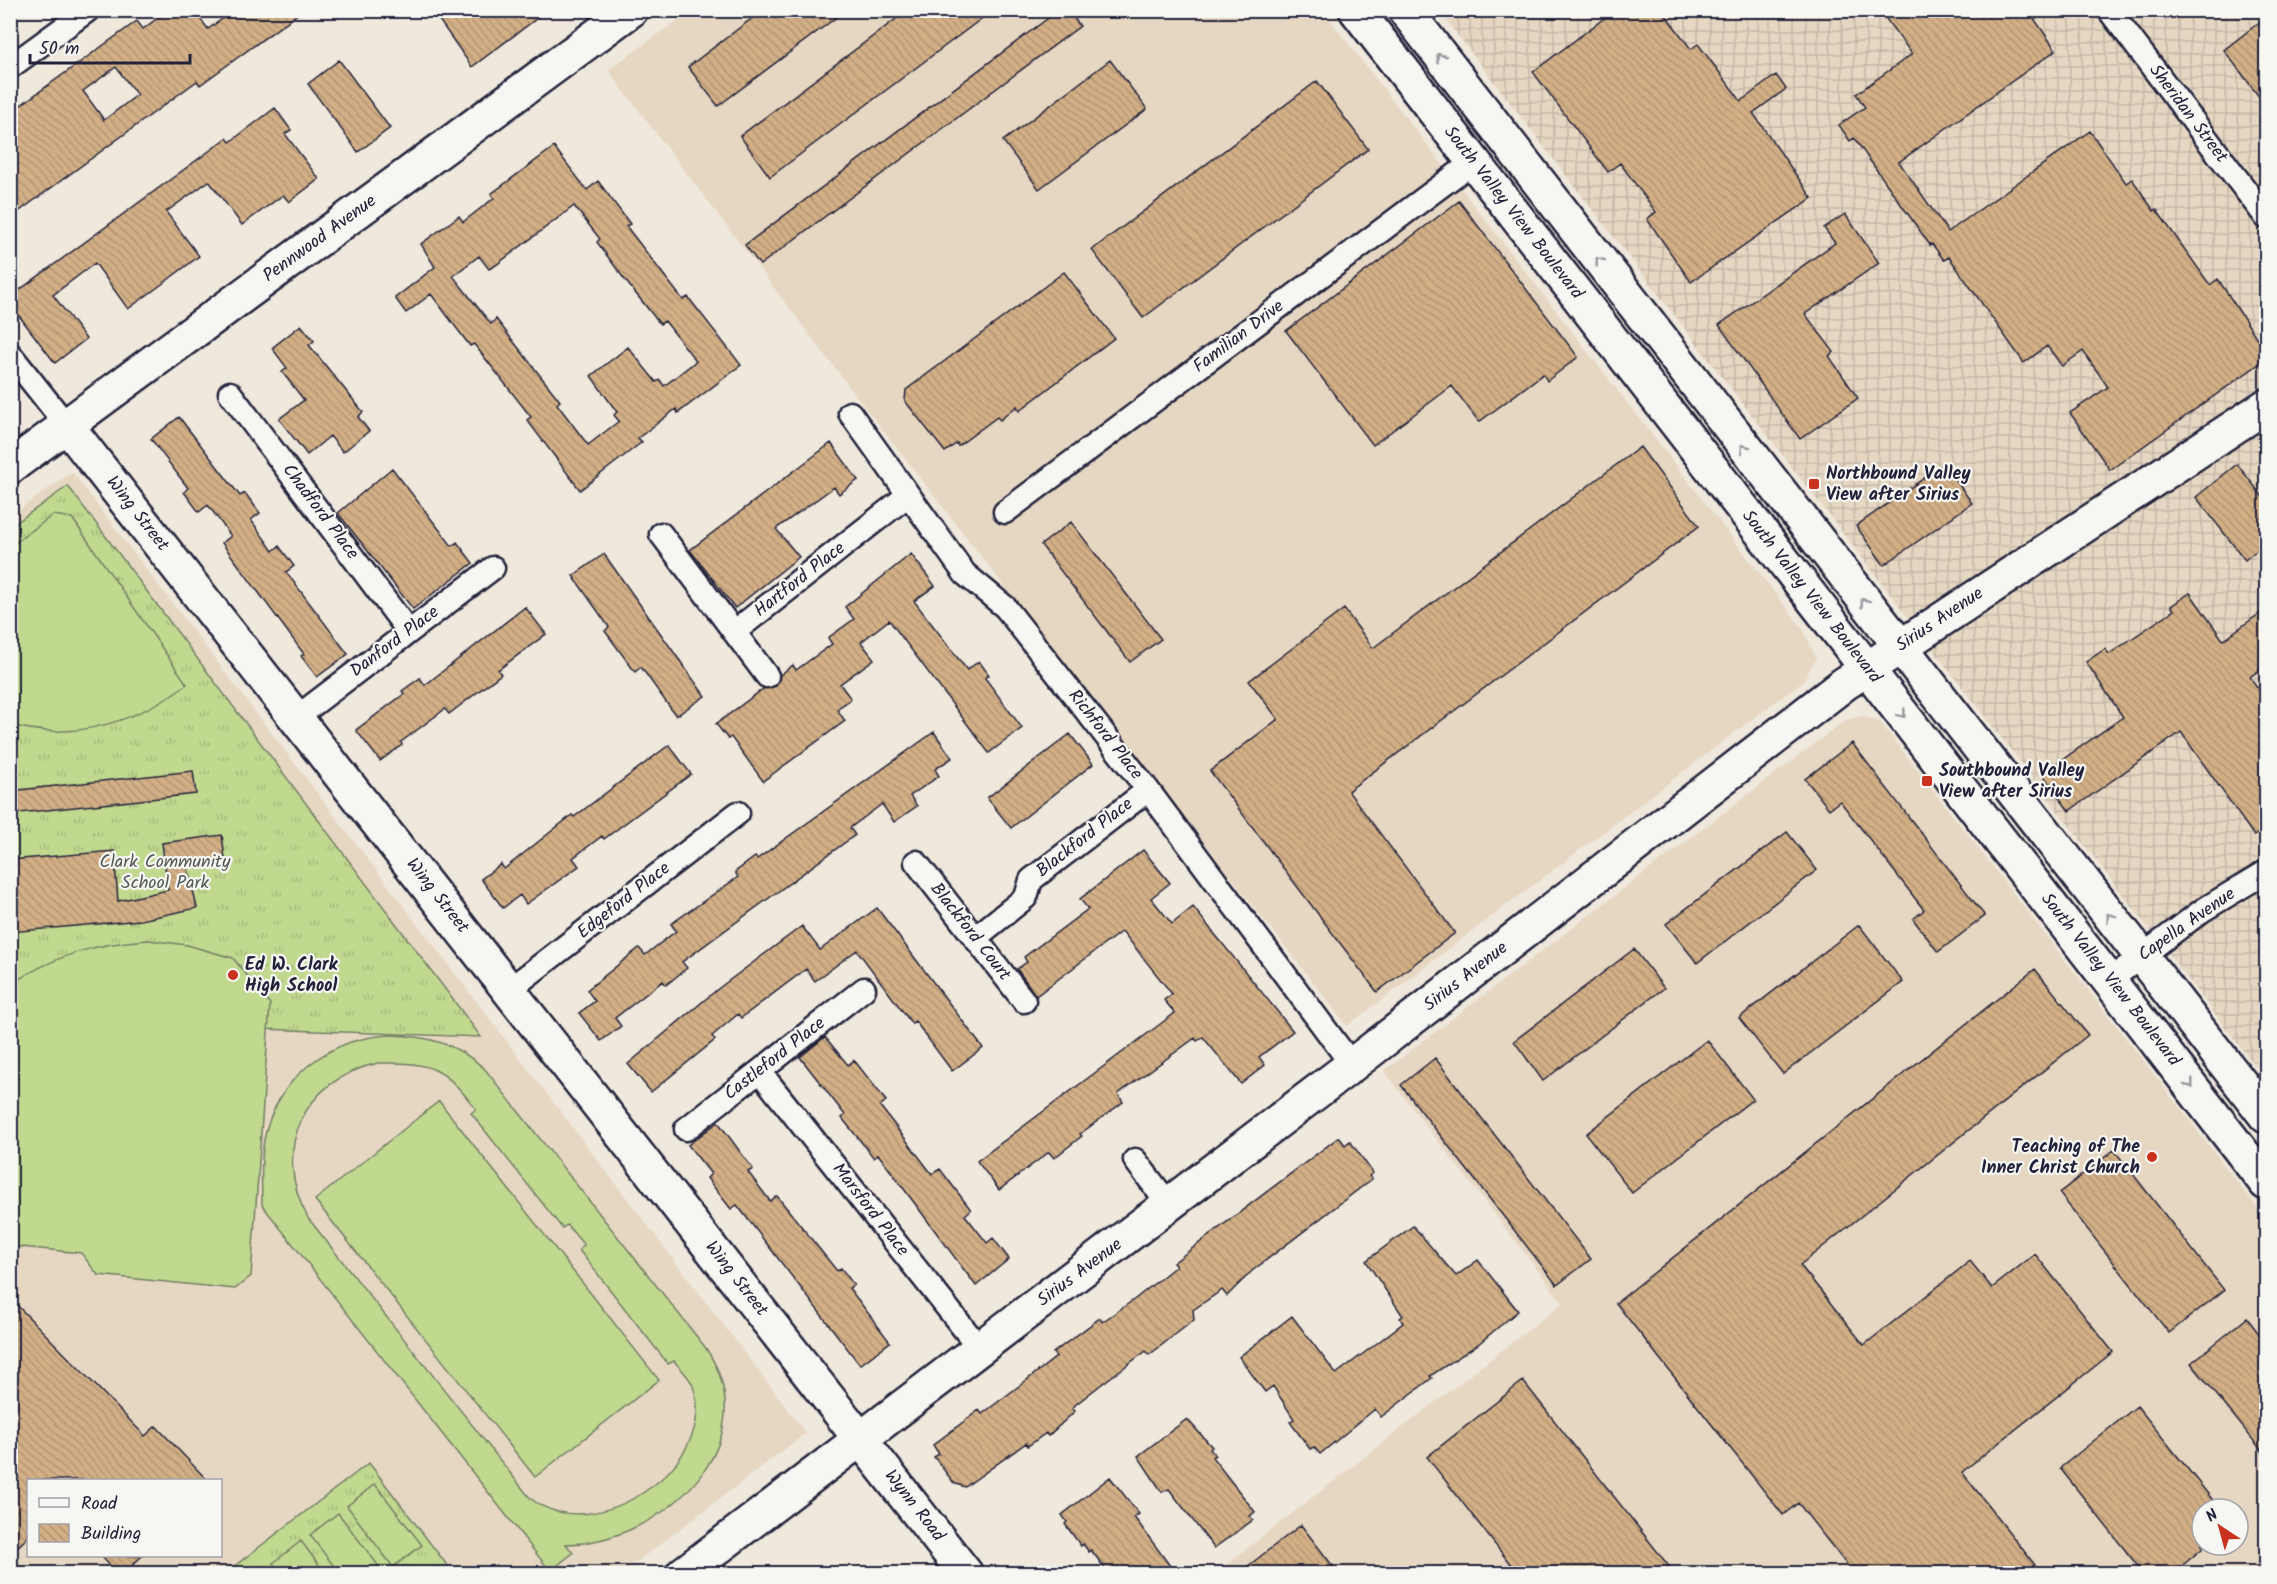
<svg xmlns="http://www.w3.org/2000/svg" width="2277" height="1584" viewBox="0 0 2277 1584" font-family="Kalam,sans-serif">
  <style>
    .built { fill: #e6d7c2; fill-rule: evenodd }
    .industrial { fill: url(#industrial-grid) }
    .grass { fill: url(#grass-tufts); stroke: #727e65; stroke-width: 1.5 }
    .pitch { fill: #c1d98f; stroke: #727e65; stroke-width: 1.5; fill-rule: evenodd }
    .building { fill: url(#building-back-hatch); stroke: #22223b; stroke-width: 1.5; fill-rule: evenodd }
    .lines { fill: none; stroke-linecap: round; stroke-linejoin: round }
    .street-casing { stroke: #22223b; stroke-width: 27 }
    .secondary-casing { stroke: #22223b; stroke-width: 38 }
    .primary-casing { stroke: #22223b; stroke-width: 38 }
    .street { stroke: #f6f6f2; stroke-width: 22 }
    .secondary { stroke: #f6f6f2; stroke-width: 33 }
    .primary { stroke: #f6f6f2; stroke-width: 33 }
    .oneway { stroke: #9797a0 }
    .poi-dot { fill: #c8321e; stroke: #f6f6f2; stroke-width: 2 }
    .labels { text-anchor: middle; dominant-baseline: central; stroke-width: 4.5; stroke-linejoin: round; paint-order: stroke }
    .street-label { font-size: 18px; fill: #22223b; stroke: #f6f6f2 }
    .poi-label { font-size: 18px; font-weight: bold; fill: #22223b; stroke: #f6f6f2; text-anchor: start }
    .park-label { font-size: 18px; fill: #525954; stroke: #f6f6f2 }
  </style>
  <defs>
    <pattern id="industrial-grid" width="8" height="8" patternUnits="userSpaceOnUse" patternTransform="scale(1.5)"><rect width="8" height="8" fill="#e6d7c2"/><path d="M0 4h8M4 0v8" fill="none" stroke="#c5b8a8"/></pattern>
    <pattern id="grass-tufts" width="24" height="20" patternUnits="userSpaceOnUse" patternTransform="scale(1.5)"><rect width="24" height="20" fill="#c1d98f"/><path d="M3 7l-1-3M5 7V3M7 7l1-3M15 17l-1-3M17 17v-4M19 17l1-3" fill="none" stroke="#a6ba7c"/></pattern>
    <pattern id="building-back-hatch" width="6" height="6" patternUnits="userSpaceOnUse" patternTransform="scale(1.5)"><rect width="6" height="6" fill="#d2af85"/><path d="M-1 5l2 2M0 0l6 6M5-1l2 2" fill="none" stroke="#b49674"/></pattern>
  </defs>
  <rect width="100%" height="100%" fill="#efe8dc"/>
  <filter id="ink" filterUnits="userSpaceOnUse"><feTurbulence type="fractalNoise" baseFrequency=".0167" numOctaves="2"/><feDisplacementMap in="SourceGraphic" scale="12" xChannelSelector="R" yChannelSelector="G"/><feConvolveMatrix kernelMatrix="1 2 1 2 8 2 1 2 1" color-interpolation-filters="sRGB"/></filter>
  <g filter="url(#ink)">
    <path class="built" d="M691,11H1323L1803,629L1816,658L1803,681L1347,1026L851,389L608,70Z
      M72,472L806,1433L622,1573H11L10,516ZM28,1480H220V1556H28Z
      M1862,716L1880,722L2266,1219V1573L1214,1574L1563,1303L1384,1071L1846,720ZM2202,1509H2238V1545H2202Z"/>
    <path class="industrial" d="M1439,11H2266V1080Z"/>
    <path class="grass" d="M68,486L481,1037L11,1020L10,527Z
      M369,1463L453,1573L224,1574Z"/>
    <path class="pitch" d="M53,515L72,518L187,684C136,722 74,742 11,725V546Z
      M148,940L187,945L233,958L270,1004L251,1276L235,1289L98,1275L81,1253L11,1246V984C54,956 96,943 148,940Z
      M390,1035C428,1036 455,1043 484,1068L705,1347C771,1443 662,1543 566,1544L573,1553L550,1571L262,1205C262,1183 260,1161 264,1140C277,1077 329,1038 390,1035ZM378,1063C433,1062 444,1068 476,1109L471,1113L562,1228L567,1225L584,1245L579,1250L668,1364L674,1361C680,1368 690,1377 693,1386C721,1464 594,1550 530,1498L308,1218C271,1150 302,1080 378,1063Z
      M439,1101L659,1380L535,1477L315,1200Z
      M375,1484L422,1545L393,1567L347,1506Z
      M338,1513L384,1573H339L310,1535Z
      M301,1541L325,1573H281L273,1563Z"/>
    <path class="building" d="M168,10H194L208,29L235,10H303L200,85L197,81L10,218V113L137,21L143,29ZM116,67L137,95L104,120L83,91Z
      M432,10H548L472,67Z
      M763,10H846L718,106L688,67Z
      M908,10H993L770,177L740,136Z
      M1059,10H1068L1080,26L760,265L745,245Z
      M1615,10H1662L1691,49L1698,44L1741,101L1776,75L1786,89L1753,113L1812,198L1691,282L1647,219L1656,212L1620,163L1608,172L1533,72Z
      M1898,10H2028L2056,50L1899,162L1948,232L2090,131L2126,183L2132,179L2154,211L2156,209L2210,285L2218,279L2266,352V359L2110,470L2070,413L2108,387L2083,351L2062,366L2047,346L2024,363L1949,257L1944,260L1932,244L1930,245L1854,138L1850,141L1839,125L1865,107L1856,94L1912,54L1886,19Z
      M2266,17V106L2224,50Z
      M339,60L390,128L358,152L308,84Z
      M1110,60L1147,109L1039,189L1003,141Z
      M1317,81L1368,149L1143,318L1092,250Z
      M275,108L291,130L285,134L319,179L289,202L283,195L242,225L209,181L166,212L199,256L165,282L128,309L95,263L53,295L86,339L55,363L10,304V297L227,138L230,142Z
      M554,147L587,190L598,181L630,224L626,226L683,300L688,297L741,365L678,413L676,409L638,438L642,442L580,490L527,420L531,417L474,344L470,346L431,294L406,313L395,298L435,267L421,244L459,216L463,222L494,198L491,194ZM574,206L600,239L597,242L625,280L660,324L665,321L696,361L664,386L660,380L656,382L628,347L591,376L617,412L614,415L619,421L588,445L557,404L560,401L496,319L491,324L453,276L479,256L489,269L496,265Z
      M1459,201L1578,357L1547,381L1543,374L1479,422L1452,386L1373,445L1286,331Z
      M1845,214L1879,263L1805,314L1834,352L1829,356L1858,398L1800,439L1719,325L1835,243L1824,228Z
      M1064,272L1114,338L1019,411L1017,406L1000,420L997,417L958,446L957,443L945,452L905,401L906,390Z
      M301,325L314,341L309,345L363,412L358,417L369,431L343,452L330,436L307,455L279,419L304,400L282,372L287,368L272,348Z
      M179,417L240,496L245,493L260,513L251,520L273,551L279,546L294,566L286,572L348,654L317,677L301,656L304,654L222,543L231,536L208,505L199,512L184,492L188,488L151,439Z
      M831,443L858,480L839,494L834,487L776,529L799,557L735,608L690,550Z
      M1640,447L1699,526L1348,791L1455,933L1377,992L1210,771L1278,719L1249,681L1344,609L1373,648Z
      M1944,464L1972,503L1884,565L1856,526Z
      M2237,464L2266,501V543L2245,560L2196,497Z
      M392,468L452,546L457,542L473,563L413,609L338,513Z
      M1071,522L1161,639L1130,662L1041,545Z
      M604,554L705,696L676,716L641,667L635,672L605,631L609,627L573,576Z
      M911,554L935,586L914,601L967,670L979,661L989,675L985,678L1022,728L989,753L889,620L861,642L874,659L840,684L851,699L837,709L845,721L763,781L731,737L728,739L716,724L763,689L776,686L780,675L793,665L796,670L832,644L828,638L854,619L845,607Z
      M2190,593L2223,640L2266,609V665L2250,677L2266,700V828L2254,836L2181,732L2069,811L2042,774L2123,717L2086,662L2105,649L2109,654L2174,610L2171,606Z
      M525,607L546,634L498,670L501,674L449,714L445,709L401,742L402,745L380,761L356,730L404,694L402,691L420,678L425,685Z
      M934,732L952,758L935,769L939,776L910,796L917,806L894,822L882,804L850,828L855,835L682,962L687,968L666,985L663,981L615,1018L621,1026L601,1041L579,1013L595,1001L587,990L639,948L645,955L676,931L671,924L738,877L735,872L755,857L757,859Z
      M1070,734L1093,764L1011,828L987,798Z
      M1852,743L1985,916L1938,952L1913,919L1924,910L1840,801L1829,809L1805,779Z
      M669,745L691,774L604,839L602,836L573,858L579,866L526,904L520,895L503,908L481,879L501,864L504,869L572,815L574,817Z
      M193,771L196,794L10,814V791Z
      M1787,832L1817,870L1697,963L1666,924Z
      M222,835L225,859L187,864L197,908L141,920L10,932V860L114,851L118,901L168,890L162,843Z
      M1143,850L1170,883L1151,898L1172,924L1193,907L1293,1031L1259,1057L1265,1065L1241,1084L1203,1037L1197,1041L1195,1038L1118,1094L1123,1102L1080,1134L1082,1136L1054,1158L1049,1152L999,1190L977,1161L1175,1013L1164,1000L1172,994L1122,931L1036,996L1017,969L1027,962L1024,957L1088,909L1080,899Z
      M877,908L983,1048L952,1071L915,1021L912,1024L857,950L815,981L806,969L741,1018L738,1014L712,1036L715,1040L651,1092L628,1064L719,988L802,926L820,950Z
      M1859,925L1903,982L1783,1074L1739,1018Z
      M1634,949L1664,988L1543,1081L1514,1041Z
      M2035,969L2088,1035L1800,1265L1864,1345L1970,1261L1992,1288L2035,1254L2113,1352L1962,1472L2042,1574H1854L1798,1503L1783,1515L1616,1303Z
      M825,1037L848,1065L854,1060L886,1101L880,1106L932,1174L940,1169L971,1210L965,1215L987,1243L993,1238L1009,1259L976,1286L878,1154L874,1158L842,1118L845,1115L800,1057Z
      M1707,1040L1753,1099L1632,1193L1586,1134Z
      M1435,1058L1591,1259L1557,1285L1401,1085Z
      M718,1122L753,1169L748,1172L770,1201L777,1196L837,1271L841,1268L854,1285L849,1288L890,1342L860,1365L737,1205L731,1209L707,1178L711,1174L688,1145Z
      M1339,1137L1345,1145L1350,1141L1373,1173L1369,1176L1372,1179L1252,1271L1227,1296L1222,1290L1193,1310L1194,1320L1149,1355L1146,1351L1103,1383L1075,1405L1072,1409L1075,1411L1048,1436L1046,1433L1028,1446L1026,1443L965,1487L954,1483L934,1457L939,1454L933,1445L979,1410L982,1414L1023,1383L1056,1357L1053,1353L1100,1318L1102,1322L1135,1299L1176,1266L1173,1263Z
      M2114,1150L2224,1290L2169,1333L2059,1193Z
      M1413,1226L1456,1276L1478,1260L1518,1311L1477,1345L1430,1376L1432,1378L1381,1417L1375,1409L1320,1454L1314,1447L1310,1449L1290,1422L1294,1419L1273,1386L1265,1392L1239,1357L1292,1316L1336,1374L1372,1347L1403,1323L1400,1318L1403,1316L1366,1261Z
      M10,1298L145,1436L156,1426L207,1480H28V1537L10,1554Z
      M2247,1318L2266,1343V1456L2191,1363Z
      M1523,1381L1675,1574H1518L1427,1457Z
      M2137,1406L2220,1509H2202V1549L2172,1574H2144L2060,1468Z
      M1187,1419L1212,1447L1210,1449L1215,1455L1212,1457L1255,1512L1250,1516L1253,1520L1214,1548L1169,1489L1162,1492L1138,1456Z
      M1110,1477L1139,1514L1134,1517L1176,1574H1109L1091,1550L1089,1552L1083,1544L1081,1546L1065,1524L1067,1522L1062,1515Z
      M1301,1525L1339,1574H1238L1266,1552Z
      M101,1556H142L123,1574H118Z"/>
    <g class="lines">
      <defs>
        <path id="street" d="M2109,10L2266,217
          M10,67L88,10
          M10,354L67,426
          M230,393L409,632
          M850,413L965,574L1005,607L1148,790L1352,1065
          M1005,512L1473,162
          M661,534L767,676
          M734,632L908,495
          M297,717L493,568
          M916,862L1024,1001
          M975,938L1026,897L1031,880L1148,790
          M2110,980L2203,910L2266,872
          M510,989L738,813
          M760,1072L980,1349
          M686,1129L864,989
          M1135,1160L1169,1205"/>
        <path id="secondary" d="M67,426L966,1574
          M10,467L631,10
          M683,1574L1352,1065L1844,684L2266,406"/>
        <path id="primary" d="M1356,10L2266,1183
          M1405,10L2266,1116"/>
      </defs>
      <use href="#street" class="street-casing"/>
      <use href="#secondary" class="secondary-casing"/>
      <use href="#primary" class="primary-casing"/>
      <use href="#street" class="street"/>
      <use href="#secondary" class="secondary"/>
      <use href="#primary" class="primary"/>
    </g>
    <defs><path id="oneway-chevron" d="M-2-3.5L2.5 0L-2 3.5" fill="none" stroke-width="1.6" stroke-linecap="round" stroke-linejoin="round" transform="scale(1.5)"/></defs>
    <g class="oneway">
      <use href="#oneway-chevron" transform="translate(1440 57) rotate(-127)"/>
      <use href="#oneway-chevron" transform="translate(1599 261) rotate(-128)"/>
      <use href="#oneway-chevron" transform="translate(1744 448) rotate(-128)"/>
      <use href="#oneway-chevron" transform="translate(1864 602) rotate(-128)"/>
      <use href="#oneway-chevron" transform="translate(1902 714) rotate(52)"/>
      <use href="#oneway-chevron" transform="translate(2110 917) rotate(-128)"/>
      <use href="#oneway-chevron" transform="translate(2190 1084) rotate(52)"/>
    </g>
  </g>
  <g class="poi-dot">
    <rect x="1808" y="478" width="12" height="12" rx="3"/>
    <rect x="1921" y="775" width="12" height="12" rx="3"/>
    <circle cx="233" cy="975" r="6"/>
    <circle cx="2152" cy="1157" r="6"/>
  </g>
  <g class="labels">
    <g class="street-label">
      <text transform="translate(2188 114) rotate(53)">Sheridan Street</text>
      <text transform="translate(1513 213) rotate(52)">South Valley View Boulevard</text>
      <text transform="translate(320 239) rotate(-36)">Pennwood Avenue</text>
      <text transform="translate(1239 337) rotate(-37)">Familian Drive</text>
      <text transform="translate(320 512) rotate(53)">Chadford Place</text>
      <text transform="translate(137 514) rotate(52)">Wing Street</text>
      <text transform="translate(800 580) rotate(-38)">Hartford Place</text>
      <text transform="translate(1811 597) rotate(52)">South Valley View Boulevard</text>
      <text transform="translate(1940 620) rotate(-34)">Sirius Avenue</text>
      <text transform="translate(395 642) rotate(-37)">Danford Place</text>
      <text transform="translate(1105 735) rotate(52)">Richford Place</text>
      <text transform="translate(1085 838) rotate(-38)">Blackford Place</text>
      <text transform="translate(437 896) rotate(52)">Wing Street</text>
      <text transform="translate(624 901) rotate(-38)">Edgeford Place</text>
      <text transform="translate(2187 925) rotate(-35)">Capella Avenue</text>
      <text transform="translate(970 932) rotate(52)">Blackford Court</text>
      <text transform="translate(1466 977) rotate(-38)">Sirius Avenue</text>
      <text transform="translate(2110 980) rotate(52)">South Valley View Boulevard</text>
      <text transform="translate(775 1059) rotate(-38)">Castleford Place</text>
      <text transform="translate(870 1210) rotate(52)">Marsford Place</text>
      <text transform="translate(1080 1273) rotate(-37)">Sirius Avenue</text>
      <text transform="translate(736 1279) rotate(52)">Wing Street</text>
      <text transform="translate(914 1506) rotate(52)">Wynn Road</text>
    </g>
    <g class="poi-label">
      <text x="1826" y="474">Northbound Valley<tspan x="1826" dy="21">View after Sirius</tspan></text>
      <text x="1939" y="771">Southbound Valley<tspan x="1939" dy="21">View after Sirius</tspan></text>
      <text x="245" y="965">Ed W. Clark<tspan x="245" dy="21">High School</tspan></text>
      <text x="2140" y="1147" text-anchor="end">Teaching of The<tspan x="2140" dy="21">Inner Christ Church</tspan></text>
    </g>
    <g class="park-label">
      <text x="165" y="862">Clark Community<tspan x="165" dy="21">School Park</tspan></text>
    </g>
  </g>
  <rect width="2277" height="1584" fill="none" stroke="#f6f6f2" stroke-width="36"/>
  <rect x="18" y="18" width="2241" height="1548" fill="none" stroke="#22223b" stroke-width="2" filter="url(#ink)"/>
  <rect x="27" y="1479" width="195" height="78" fill="#f6f6f2" stroke="#a1a1a9" stroke-width="1.5"/>
  <rect x="39" y="1498" width="30" height="9" fill="#f6f6f2" stroke="#a1a1a9" stroke-width="1.5"/>
  <text x="81" y="1509" font-size="18" fill="#22223b">Road</text>
  <rect x="39" y="1524" width="30" height="18" fill="url(#building-back-hatch)" stroke="#a1a1a9" stroke-width="1.5"/>
  <text x="81" y="1539" font-size="18" fill="#22223b">Building</text>
  <g transform="translate(2220 1527) rotate(324)"><circle r="28" fill="#f6f6f2" stroke="#a1a1a9" stroke-width="1.5"/>
  <path d="M0-4.5L10 22L0 15L-10 22Z" fill="#c8321e"/>
  <text y="-9" font-size="16" font-weight="bold" text-anchor="middle" fill="#22223b">N</text>
  </g>
  <path d="M30 54v9h160v-9" fill="none" stroke="#22223b" stroke-width="3"/>
  <text x="39" y="54" font-size="18" fill="#22223b" stroke="#f6f6f2" stroke-width="4.5" paint-order="stroke">50 m</text>
</svg>
